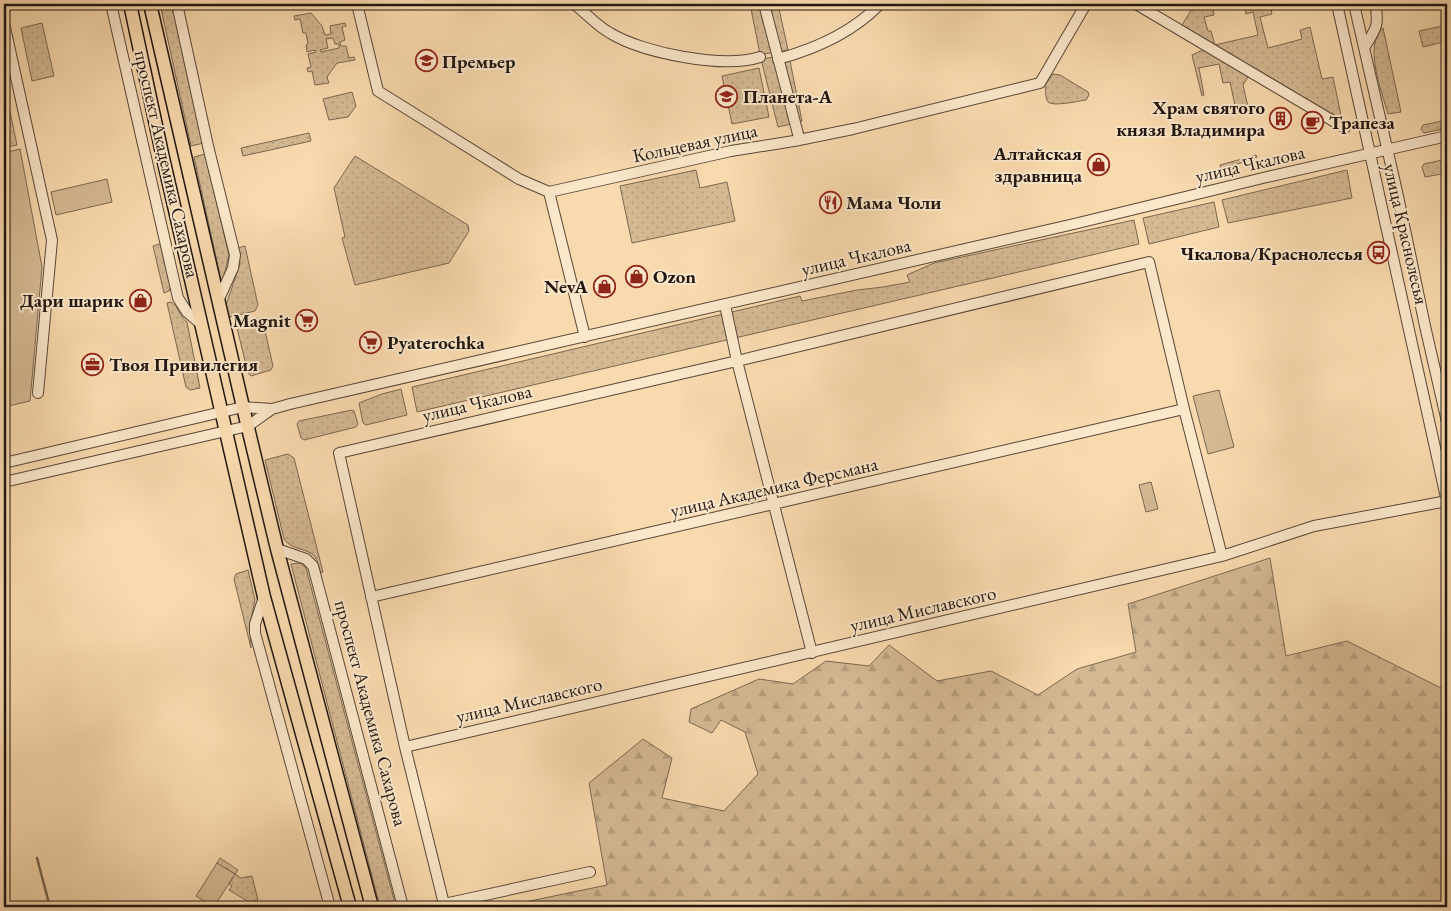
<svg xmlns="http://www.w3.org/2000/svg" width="1451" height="911" viewBox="0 0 1451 911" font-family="'EB Garamond',serif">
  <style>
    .grass { fill: url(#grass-dots); stroke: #7a6852; fill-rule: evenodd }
    .forest { fill: url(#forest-firs); stroke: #7a6852 }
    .garden { fill: #d4b993; stroke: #7a6852 }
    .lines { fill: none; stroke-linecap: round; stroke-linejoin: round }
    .stream { stroke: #77634f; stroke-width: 2.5 }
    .minor-casing { stroke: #574738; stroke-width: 12 }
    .major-casing { stroke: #211611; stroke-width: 15 }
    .minor { stroke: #fbe7ca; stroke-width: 10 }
    .major { stroke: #f9daae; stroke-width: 12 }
    .labels { text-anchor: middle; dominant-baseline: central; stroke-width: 4; stroke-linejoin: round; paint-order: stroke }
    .poi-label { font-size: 19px; font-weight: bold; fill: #211611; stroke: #fbe7ca; text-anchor: start }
    .street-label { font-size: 19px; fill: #211611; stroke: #fbe7ca }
  </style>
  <defs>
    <pattern id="grass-dots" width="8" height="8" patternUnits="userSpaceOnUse" patternTransform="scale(1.25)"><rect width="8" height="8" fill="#d4b993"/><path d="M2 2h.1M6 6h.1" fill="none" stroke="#b69e7e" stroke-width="1.8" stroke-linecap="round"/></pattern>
    <pattern id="forest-firs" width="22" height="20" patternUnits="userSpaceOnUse" patternTransform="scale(1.25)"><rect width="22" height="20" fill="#d4b993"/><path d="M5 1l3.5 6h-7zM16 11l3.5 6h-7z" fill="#b69e7e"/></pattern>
  </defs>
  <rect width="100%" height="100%" fill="#f9daae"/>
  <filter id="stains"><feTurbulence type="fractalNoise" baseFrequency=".004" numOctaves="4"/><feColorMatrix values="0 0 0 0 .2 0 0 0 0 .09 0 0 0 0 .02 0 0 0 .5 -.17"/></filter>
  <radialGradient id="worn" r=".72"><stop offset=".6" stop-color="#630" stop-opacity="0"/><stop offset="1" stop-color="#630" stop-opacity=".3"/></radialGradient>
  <path class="grass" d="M160,4H173L204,143L191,146Z
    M750,4H760L772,53L760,54Z
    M769,4H778L788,50L781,51Z
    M1195,4H1205L1213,8L1214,15L1204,17L1208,31H1211L1215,45L1258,35L1253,12L1246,14L1245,8L1270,4L1272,14L1260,17L1268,48L1302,39L1300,30L1310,27L1322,79L1333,77L1342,120L1182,25Z
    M311,13L322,26L325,35L331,34L330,26L345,23L346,26L342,27L345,40L340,42L341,46H346L349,58L354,57L355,60L337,63L327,77L329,83L315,85L312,71L308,72L307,68L311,67L308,54L316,52L315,50L307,52L306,45L308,44L306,33H303L300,19L295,20L294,16ZM333,38L335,44H339V48L321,52L320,50L328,48L326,39Z
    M42,23L54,76L32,81L21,28Z
    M1447,25V41L1423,47L1419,31Z
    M1383,28L1401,112L1388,114C1382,92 1363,45 1383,28Z
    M1205,49L1246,74L1248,77L1243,85L1248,107L1236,110L1230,82L1223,83L1219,64L1199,68L1204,95L1202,96L1192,55Z
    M774,57L791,124L778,127L761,59Z
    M790,61L802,121L800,122L784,62Z
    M759,68L769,117L732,124L722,76Z
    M1053,74L1060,75L1088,92L1089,95L1086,100C1078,101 1053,107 1048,102C1045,98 1046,90 1045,85Z
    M4,83L17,145L4,148Z
    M352,92L356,106L348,117L329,120L323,99Z
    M1447,120V128L1424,133L1421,129L1423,125Z
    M309,133L311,141L243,156L241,148Z
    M205,154L229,255L223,280H221L194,157Z
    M1256,155L1257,157L1221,170L1220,165Z
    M355,156L468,225L469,231L449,263L355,285L342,238L345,237L334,188Z
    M1447,159V173L1425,177L1422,167L1424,164Z
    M696,170L700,188L727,182L735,221L632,243L620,186Z
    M1347,170L1352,198L1228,223L1222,200Z
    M1214,202L1219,227L1149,244L1143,218Z
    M1134,220L1139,244L417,412L412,387L800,296L802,301L857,290L883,287L910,282L907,275L934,263Z
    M163,243L171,286L169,291L164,293L153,246Z
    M245,246L258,305L255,311L229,317L226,305L240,264L238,248Z
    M171,302C179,307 179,316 187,322L200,388L190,390L186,387L167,303Z
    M257,318L263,322L273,366L271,370L251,376L248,373L237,328L240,322Z
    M401,389L407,415L366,425L363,423L359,403L382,394Z
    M352,410L354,411L358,424L356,427L304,440L301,438L297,424L299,421Z
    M288,454L294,458L323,572L321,573C319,568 318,561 315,557C307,547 292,551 284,539L265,460Z
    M300,563L306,568L396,907H380L291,564Z
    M248,570L255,600L250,624L251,648L234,579L236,574Z
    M220,858L238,870L235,874L241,878L252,876L258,900L249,902L229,890L232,886L229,884L235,874L217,863Z"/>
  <path class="forest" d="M1270,558L1286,656L1347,641L1447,691V907H501L607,885L589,783L643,739L672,758L662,798L724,811L758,774L745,732L721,720L712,733L689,722L691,709L759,679L793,684L826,661L869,666L889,645L937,681L991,671L1038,695L1077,669L1136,652L1128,604Z"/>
  <path class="garden" d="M20,149L42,267L30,401L4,407V153Z
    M107,179L112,202L56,215L51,192Z
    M1219,390L1234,447L1208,454L1193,396Z
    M1151,482L1158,509L1146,512L1139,485Z
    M217,863L235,874L214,907L196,896Z"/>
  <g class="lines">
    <path class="stream" d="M37,858L50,907"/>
    <defs>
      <path id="minor" d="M111,4L178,298L187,312L202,325
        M177,4L208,146L235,255L233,268L218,301
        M357,4L378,91L519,179L549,192L731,151L794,141L853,129L1040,83L1086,4
        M574,4C586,13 597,26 610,33C643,53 724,69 760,57
        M764,4L798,134
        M1136,4L1345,128
        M1337,4L1447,502
        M1354,4L1398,196L1425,326L1447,422
        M4,23L52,240L38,393
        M1364,48C1375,30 1380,26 1375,4
        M778,59C815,49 853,32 880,4
        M549,192L585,337
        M725,305L737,361L812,653
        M4,463L243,407L272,409
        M4,482L248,426L272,409L290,404L1074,224L1267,177L1447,136
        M277,549L306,559L313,566L403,907
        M264,597L255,624V633L330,907
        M371,597L1184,409
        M405,747L1222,556L1314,526L1447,501
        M590,872L444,904L405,747L339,453L737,361L1149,262L1184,409L1222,556"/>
      <path id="major" d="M130,4L163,158L264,597L350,907
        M150,4L243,407L277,549L372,907"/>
    </defs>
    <use href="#minor" class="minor-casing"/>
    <use href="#major" class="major-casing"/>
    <use href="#minor" class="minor"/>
    <use href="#major" class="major"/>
  </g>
  <defs>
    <symbol id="school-ring" viewBox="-11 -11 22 22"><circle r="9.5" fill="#fbe7ca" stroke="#8f2418" stroke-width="1.5"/><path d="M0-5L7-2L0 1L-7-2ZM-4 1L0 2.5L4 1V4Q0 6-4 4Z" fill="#8f2418"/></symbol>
    <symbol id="building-ring" viewBox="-11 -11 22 22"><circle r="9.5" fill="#fbe7ca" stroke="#8f2418" stroke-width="1.5"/><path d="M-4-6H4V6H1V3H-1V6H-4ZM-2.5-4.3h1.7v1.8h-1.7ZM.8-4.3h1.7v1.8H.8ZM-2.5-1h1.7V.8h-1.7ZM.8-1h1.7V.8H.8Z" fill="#8f2418"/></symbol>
    <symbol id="cafe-ring" viewBox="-11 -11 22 22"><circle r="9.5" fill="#fbe7ca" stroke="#8f2418" stroke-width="1.5"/><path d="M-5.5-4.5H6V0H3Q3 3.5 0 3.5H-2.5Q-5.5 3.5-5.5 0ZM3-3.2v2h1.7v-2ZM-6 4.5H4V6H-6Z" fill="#8f2418"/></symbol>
    <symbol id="shop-ring" viewBox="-11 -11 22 22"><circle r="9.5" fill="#fbe7ca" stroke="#8f2418" stroke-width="1.5"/><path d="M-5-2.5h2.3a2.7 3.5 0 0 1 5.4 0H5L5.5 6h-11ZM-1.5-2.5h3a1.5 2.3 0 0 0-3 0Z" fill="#8f2418"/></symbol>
    <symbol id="restaurant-ring" viewBox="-11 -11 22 22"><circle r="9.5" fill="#fbe7ca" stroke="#8f2418" stroke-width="1.5"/><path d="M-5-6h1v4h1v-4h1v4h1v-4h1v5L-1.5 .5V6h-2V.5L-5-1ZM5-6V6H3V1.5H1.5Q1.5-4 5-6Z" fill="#8f2418"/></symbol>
    <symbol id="bus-ring" viewBox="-11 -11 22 22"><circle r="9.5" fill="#fbe7ca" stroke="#8f2418" stroke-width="1.5"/><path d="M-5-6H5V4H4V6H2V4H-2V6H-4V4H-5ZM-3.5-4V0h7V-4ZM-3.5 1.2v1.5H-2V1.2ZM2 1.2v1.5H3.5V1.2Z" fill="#8f2418"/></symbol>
    <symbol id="supermarket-ring" viewBox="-11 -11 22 22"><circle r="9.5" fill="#fbe7ca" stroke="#8f2418" stroke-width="1.5"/><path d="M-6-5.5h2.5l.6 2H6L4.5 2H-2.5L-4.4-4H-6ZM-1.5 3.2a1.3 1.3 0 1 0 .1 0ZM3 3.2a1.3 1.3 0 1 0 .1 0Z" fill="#8f2418"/></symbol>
    <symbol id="office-ring" viewBox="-11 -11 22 22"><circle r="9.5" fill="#fbe7ca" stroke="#8f2418" stroke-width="1.5"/><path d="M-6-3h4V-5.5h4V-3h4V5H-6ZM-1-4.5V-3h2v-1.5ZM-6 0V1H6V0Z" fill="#8f2418"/></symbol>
  </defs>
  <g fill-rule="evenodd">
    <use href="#school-ring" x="414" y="48" width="25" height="25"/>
    <use href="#school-ring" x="714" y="84" width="25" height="25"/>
    <use href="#building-ring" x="1268" y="106" width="25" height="25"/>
    <use href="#cafe-ring" x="1300" y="110" width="25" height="25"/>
    <use href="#shop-ring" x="1086" y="152" width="25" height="25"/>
    <use href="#restaurant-ring" x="818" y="190" width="25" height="25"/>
    <use href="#bus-ring" x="1366" y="240" width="25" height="25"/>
    <use href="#shop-ring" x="624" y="264" width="25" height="25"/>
    <use href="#shop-ring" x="592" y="274" width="25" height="25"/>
    <use href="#shop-ring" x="128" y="288" width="25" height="25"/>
    <use href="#supermarket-ring" x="294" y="308" width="25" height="25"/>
    <use href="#supermarket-ring" x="358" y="330" width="25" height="25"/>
    <use href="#office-ring" x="80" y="352" width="25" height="25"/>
  </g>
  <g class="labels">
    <g class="poi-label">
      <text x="442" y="61">Премьер</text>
      <text x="743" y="96">Планета-А</text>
      <text x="1265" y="107" text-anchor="end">Храм святого<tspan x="1265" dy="22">князя Владимира</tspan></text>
      <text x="1329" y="122">Трапеза</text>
      <text x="1082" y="153" text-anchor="end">Алтайская<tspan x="1082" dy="22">здравница</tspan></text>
      <text x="846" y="202">Мама Чоли</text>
      <text x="1363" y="253" text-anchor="end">Чкалова/Краснолесья</text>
      <text x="653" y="276">Ozon</text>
      <text x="588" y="286" text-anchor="end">NevA</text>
      <text x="124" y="300" text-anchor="end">Дари шарик</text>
      <text x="291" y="320" text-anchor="end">Magnit</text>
      <text x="387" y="342">Pyaterochka</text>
      <text x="109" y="364">Твоя Привилегия</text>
    </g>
    <g class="street-label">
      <text transform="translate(695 143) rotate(-12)">Кольцевая улица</text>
      <text transform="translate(167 164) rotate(77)">проспект Академика Сахарова</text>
      <text transform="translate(1250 164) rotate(-13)">улица Чкалова</text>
      <text transform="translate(1406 234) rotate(77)">улица Краснолесья</text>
      <text transform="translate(856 257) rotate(-13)">улица Чкалова</text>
      <text transform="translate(477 403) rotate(-13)">улица Чкалова</text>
      <text transform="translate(774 487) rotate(-13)">улица Академика Ферсмана</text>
      <text transform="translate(923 609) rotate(-13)">улица Миславского</text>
      <text transform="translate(529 700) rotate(-13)">улица Миславского</text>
      <text transform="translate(371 713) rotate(75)">проспект Академика Сахарова</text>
    </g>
  </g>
  <rect width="1451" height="911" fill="none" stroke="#f9daae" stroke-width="20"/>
  <rect x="5" y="5" width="1441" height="901" fill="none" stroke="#211611" stroke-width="2.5"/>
  <rect x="10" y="10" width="1431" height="891" fill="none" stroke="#211611"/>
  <rect width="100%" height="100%" filter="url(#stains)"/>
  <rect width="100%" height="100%" fill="url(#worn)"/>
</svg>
